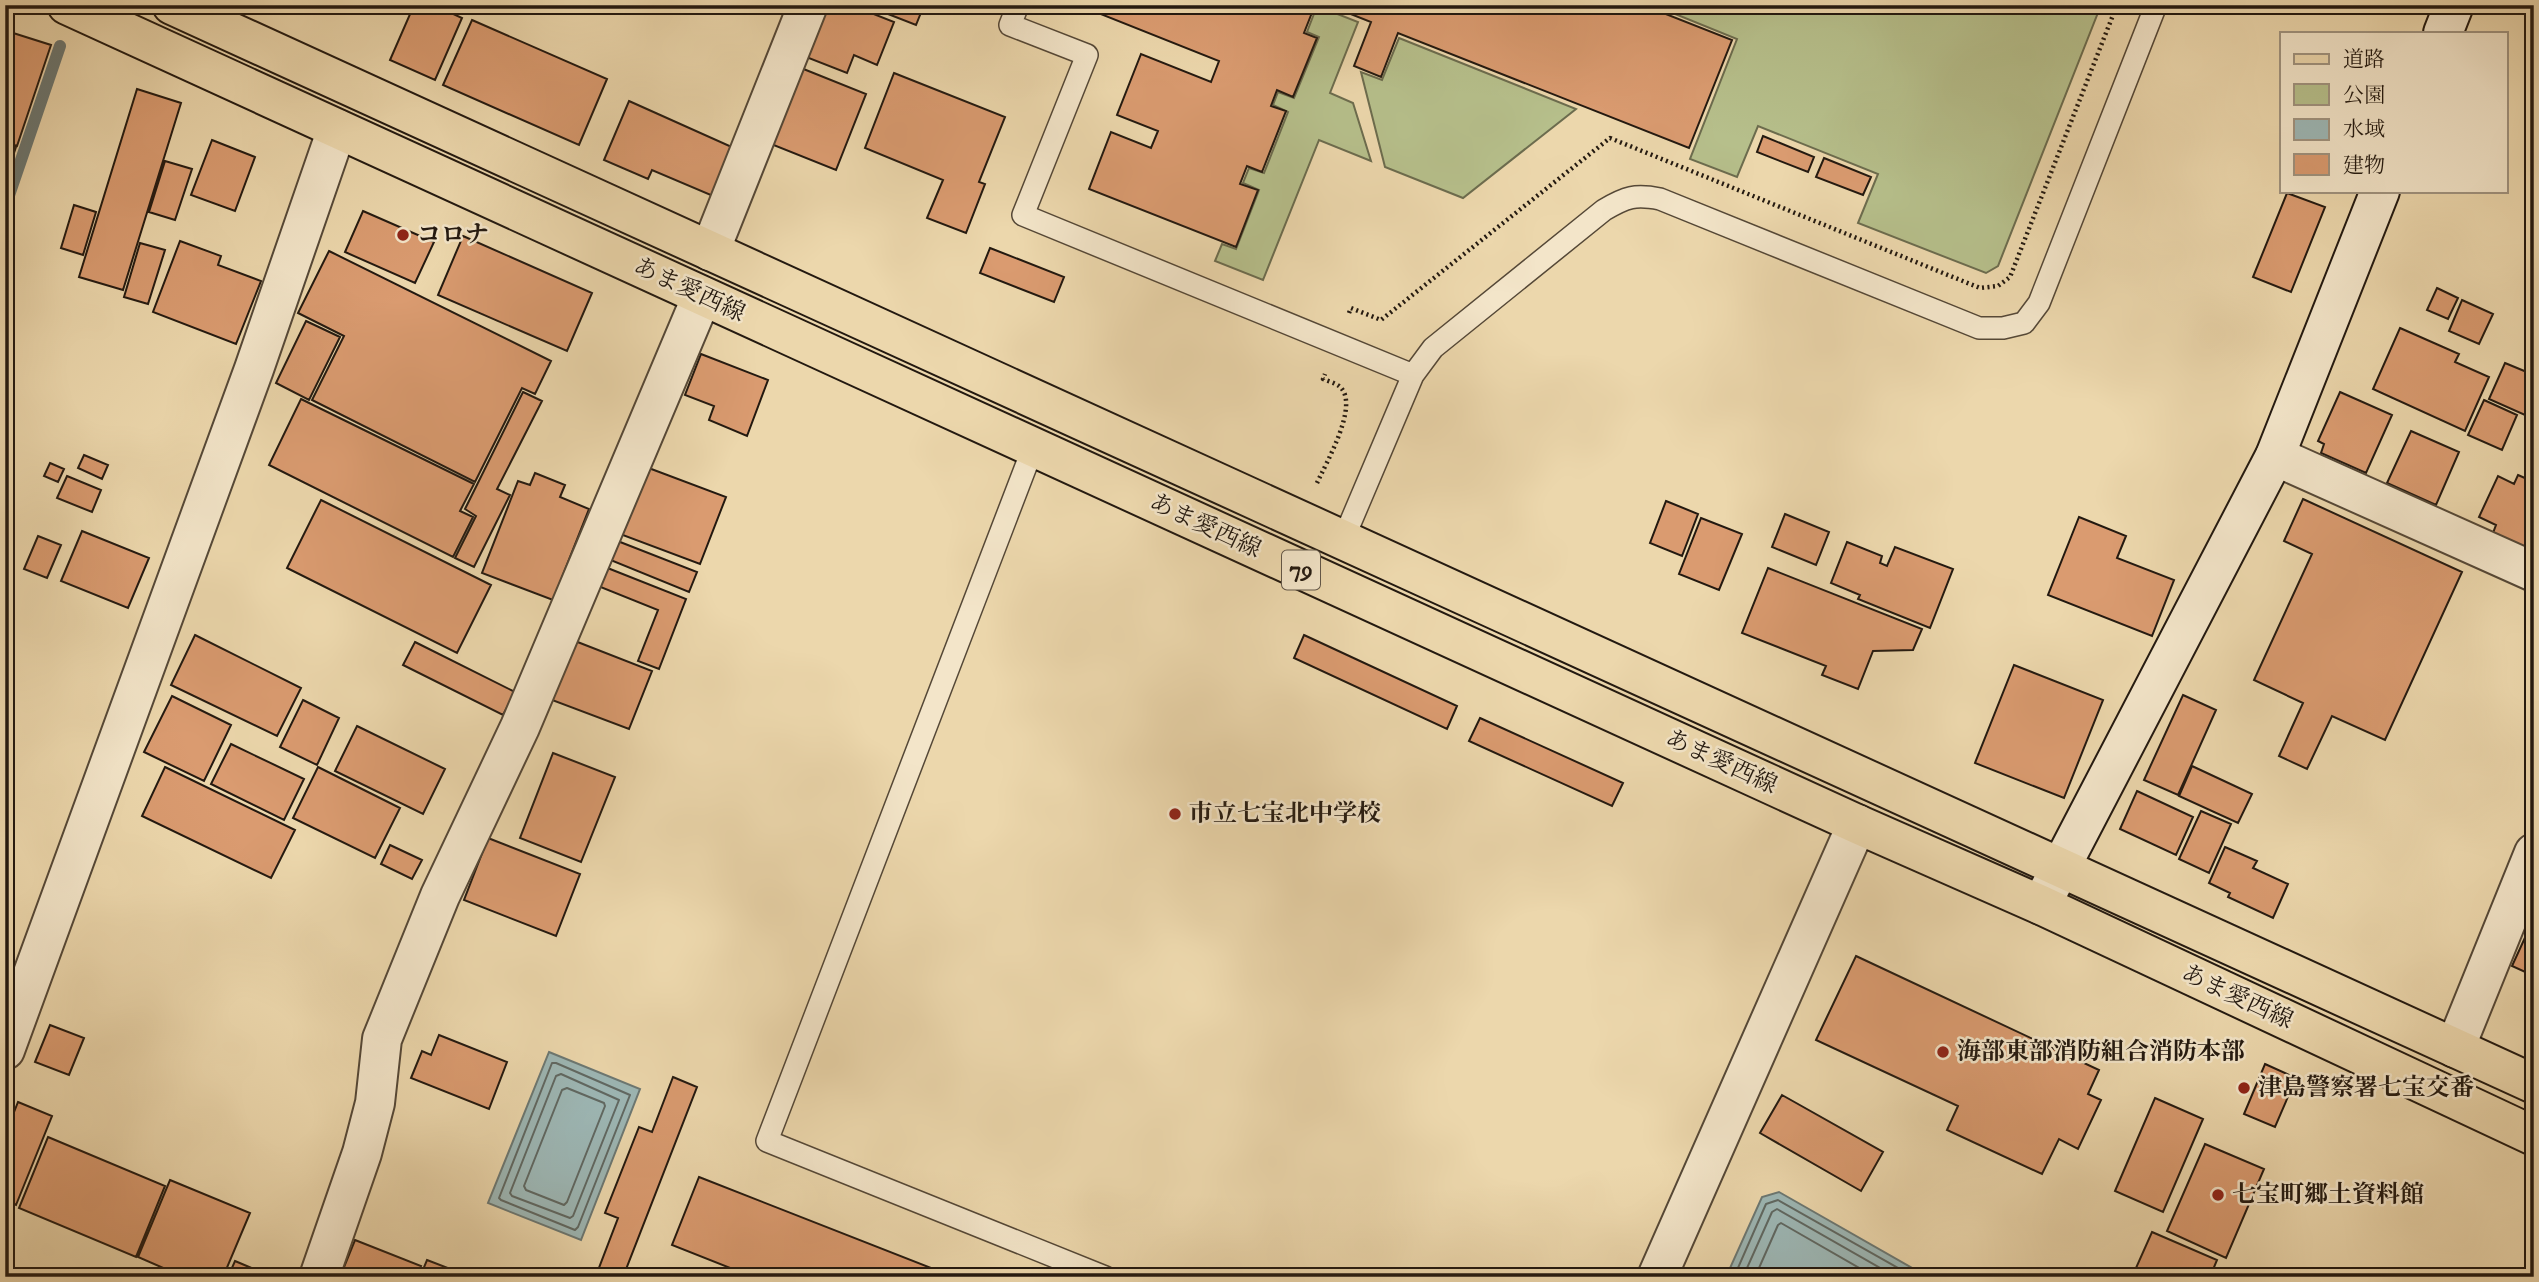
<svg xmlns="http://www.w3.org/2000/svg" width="2539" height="1282" viewBox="0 0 2539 1282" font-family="'IM FELL DW Pica','Noto Serif JP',serif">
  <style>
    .green { fill: #b6bf8b; stroke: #6c6c4e; stroke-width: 2 }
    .water { fill: #9db7b5; stroke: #6c7873; stroke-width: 2 }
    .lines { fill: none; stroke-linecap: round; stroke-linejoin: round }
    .shore { stroke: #606862; stroke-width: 2 }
    .stream { stroke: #6c7873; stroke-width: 12 }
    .building { fill: #da9b70; stroke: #231910; stroke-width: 2 }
    .lane-casing { stroke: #554837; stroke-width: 24 }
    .street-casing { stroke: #554837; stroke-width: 42 }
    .secondary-casing { stroke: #231910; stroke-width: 42 }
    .primary-casing { stroke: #231910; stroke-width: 42 }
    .path { stroke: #231910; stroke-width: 4.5; stroke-dasharray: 2 3.5; stroke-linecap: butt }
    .lane { stroke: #f3e5c9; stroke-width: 21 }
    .street { stroke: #f3e5c9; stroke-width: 38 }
    .secondary { stroke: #f3e5c9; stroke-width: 38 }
    .primary { stroke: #ecd7ac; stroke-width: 38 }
    .poi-dot { fill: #8f2418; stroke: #f3e5c9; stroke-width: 2.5 }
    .labels { text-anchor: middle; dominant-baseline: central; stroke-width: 5; stroke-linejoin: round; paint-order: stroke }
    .shield { fill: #f3e5c9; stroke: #615648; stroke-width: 2 }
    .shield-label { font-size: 23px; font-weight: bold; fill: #231910 }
    .poi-label { font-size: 24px; font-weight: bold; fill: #231910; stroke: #f3e5c9; text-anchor: start }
    .street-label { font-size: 24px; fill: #231910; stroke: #f3e5c9 }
  </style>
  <rect width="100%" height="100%" fill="#ecd7ac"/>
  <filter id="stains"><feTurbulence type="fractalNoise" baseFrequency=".00286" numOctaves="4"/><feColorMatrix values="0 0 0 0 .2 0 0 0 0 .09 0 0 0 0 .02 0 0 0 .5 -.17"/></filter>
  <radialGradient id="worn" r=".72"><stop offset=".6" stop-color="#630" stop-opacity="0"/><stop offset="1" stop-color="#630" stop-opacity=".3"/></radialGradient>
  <path class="green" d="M1653,5H2101L1998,266L1986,273L1858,223L1878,174L1758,126L1737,177L1690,159L1737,39Z
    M1317,6L1358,22L1330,93L1353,103L1371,161L1319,140L1263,280L1215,261L1222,244L1236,249L1259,190L1243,183L1249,168L1264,173L1288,112L1273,105L1278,92L1294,98L1319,37L1307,32Z
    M1399,38L1576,109L1463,198L1385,167L1361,72L1382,80Z"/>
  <path class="water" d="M549,1052L640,1089L581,1240L488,1203Z
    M1779,1192L1928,1277H1726L1762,1197Z"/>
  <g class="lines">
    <path class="shore" d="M552,1063H556L630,1095L578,1227L575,1230L501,1200L499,1198Z
      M561,1074L619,1100L573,1216L570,1218L512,1196L510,1193L556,1076Z
      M567,1088L604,1103L605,1106L567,1202L564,1205L526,1190L524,1186L562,1090Z
      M1734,1277L1766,1204L1778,1200L1914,1277
      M1743,1277L1772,1212L1777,1209L1896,1277
      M1755,1277L1778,1225L1781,1223L1875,1277"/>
    <path class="stream" d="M5,207L60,46"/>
  </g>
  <path class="building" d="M414,5H434L462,18L435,80L390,60Z
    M820,5H851L894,22L877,65L854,55L847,73L801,55Z
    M865,5H924L916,25Z
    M1095,5H1315L1304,33L1317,38L1293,97L1277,90L1271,106L1286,111L1262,172L1247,166L1240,184L1258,190L1236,247L1089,189L1111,132L1151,148L1158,131L1117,115L1141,54L1211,82L1219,61L1093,11Z
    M1328,5H1643L1732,40L1689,148L1398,33L1381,77L1354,66L1371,22Z
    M472,20L607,79L579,145L443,85Z
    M10,32L51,45L17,146L5,142V45Z
    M796,66L866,94L836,170L766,142Z
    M894,73L1005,117L979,182L985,184L966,233L927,218L943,180L865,148Z
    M137,89L181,103L123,290L79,277Z
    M629,101L734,148L713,196L652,170L648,179L604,160Z
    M1763,136L1814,157L1808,172L1757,152Z
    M212,140L255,157L235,211L191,195Z
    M5,144L16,147L5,180Z
    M1824,158L1871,177L1863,195L1816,177Z
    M165,161L192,169L175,220L149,212Z
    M2287,193L2325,207L2291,292L2253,277Z
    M74,205L96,212L83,255L61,248Z
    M363,211L434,242L415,283L345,252Z
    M463,236L592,293L567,351L438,295Z
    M180,241L221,256L218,265L261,281L236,344L153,312Z
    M140,243L165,250L148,304L124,297Z
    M990,248L1064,277L1054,302L980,273Z
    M329,251L551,361L535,394L522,388L475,482L312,400L344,336L298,313Z
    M2437,288L2458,298L2448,319L2427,310Z
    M2462,300L2493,314L2479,344L2449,331Z
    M306,321L340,337L309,400L276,383Z
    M2400,328L2459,354L2455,362L2489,377L2465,431L2373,389Z
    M701,354L768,380L747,436L709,420L714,406L685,395Z
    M2505,363L2534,375V419L2489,399Z
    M523,392L542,401L497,489L510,495L474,567L455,558L476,516L465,509Z
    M2340,392L2392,415L2366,473L2321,453L2324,444L2318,441Z
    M301,399L474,484L460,511L473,517L453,557L269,465Z
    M2484,400L2517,415L2502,450L2468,435Z
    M2411,431L2459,452L2436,505L2387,483Z
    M84,455L108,465L102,479L78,468Z
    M50,463L64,469L58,482L44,476Z
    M646,467L726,497L700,564L620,534Z
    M535,473L565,485L560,497L589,509L553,600L482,573L518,481L530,485Z
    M2518,475L2534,482V551L2493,533L2496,525L2479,517L2498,476L2514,484Z
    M67,476L101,490L92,512L57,498Z
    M2303,499L2462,572L2385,740L2332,716L2307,769L2279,756L2303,703L2254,680L2312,554L2284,541Z
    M321,500L491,585L457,653L287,568Z
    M1666,501L1698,514L1682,556L1650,543Z
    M1785,514L1829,532L1816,565L1772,547Z
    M2079,517L2126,536L2117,558L2174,580L2152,636L2048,595Z
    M1701,518L1742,534L1719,590L1679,574Z
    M82,531L149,558L128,608L61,581Z
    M38,536L61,545L47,578L24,569Z
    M615,540L697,572L689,592L608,559Z
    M1847,542L1882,556L1880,563L1887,566L1895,547L1953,569L1930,628L1858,599L1860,595L1831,583Z
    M605,567L686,599L659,669L638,661L658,610L598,586Z
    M1768,568L1922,629L1913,650L1873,651L1858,689L1822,675L1826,666L1742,633Z
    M195,635L301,688L277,736L171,685Z
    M1304,635L1457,706L1447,729L1294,658Z
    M575,641L652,671L629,729L552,700Z
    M415,642L515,692L503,715L403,665Z
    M2014,665L2103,700L2064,798L1975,763Z
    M2183,695L2216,710L2178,795L2144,780Z
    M172,696L231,725L204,781L144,752Z
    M303,700L339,718L317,765L280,747Z
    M1480,718L1623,783L1612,806L1469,741Z
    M357,726L445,769L423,814L335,771Z
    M231,744L304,779L284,820L211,784Z
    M553,753L615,777L581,862L520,838Z
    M2192,766L2252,794L2238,823L2179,796Z
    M165,767L295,830L271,878L142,816Z
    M318,767L400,808L375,858L293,818Z
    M2137,791L2193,817L2176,855L2120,829Z
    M2201,811L2231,824L2209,873L2179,859Z
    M488,838L580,874L556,936L464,900Z
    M390,845L422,860L412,879L381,864Z
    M2225,847L2257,861L2253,868L2288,884L2273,918L2228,897L2230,893L2209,883Z
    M2534,918V976L2512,966Z
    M1856,956L2099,1070L2088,1094L2101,1100L2078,1149L2059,1139L2042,1174L1947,1130L1958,1106L1816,1040Z
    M50,1025L84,1038L69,1075L35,1062Z
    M439,1035L507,1062L489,1109L411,1078L422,1051L431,1055Z
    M2265,1064L2296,1078L2275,1127L2244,1114Z
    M673,1077L697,1087L623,1277H606L597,1273L618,1218L605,1213L639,1127L652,1132Z
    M1782,1095L1883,1152L1861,1191L1760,1133Z
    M2155,1098L2203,1119L2163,1212L2115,1191Z
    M18,1102L52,1116L16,1205L5,1200V1135Z
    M48,1137L165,1186L136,1257L19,1208Z
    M2205,1144L2264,1169L2226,1258L2167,1231Z
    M699,1177L954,1277H753L672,1245Z
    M170,1180L250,1213L223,1277H184L138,1257Z
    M2152,1232L2217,1260L2210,1277H2132Z
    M355,1240L421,1266L416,1277H340Z
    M427,1260L448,1268L445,1277H420Z
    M235,1261L273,1277H228Z"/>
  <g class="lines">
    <defs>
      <path id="lane" d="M1018,5L1010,25L1087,55L1023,215L1413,375
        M1033,448L767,1141L1105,1277
        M1343,540L1413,375L1433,348L1604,210C1626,197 1635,194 1660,199L1979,328H2003L2024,323L2039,303L2156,5"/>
      <path id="street" d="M710,251L808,5
        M2275,456L2534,572
        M2455,1048L2534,853
        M5,1050L254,369L337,129
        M319,1277L362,1153L375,1103L382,1039L440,896L520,727L702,296
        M1657,1277L1857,824"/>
      <path id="secondary" d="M2443,33L2454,5
        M2041,905L2275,456L2380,191"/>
      <path id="primary" d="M67,5L1857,824L2041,905L2534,1136
        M172,5L2534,1084"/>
    </defs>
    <use href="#lane" class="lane-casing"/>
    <use href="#street" class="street-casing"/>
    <use href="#secondary" class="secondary-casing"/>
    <use href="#primary" class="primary-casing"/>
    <path class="path" d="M1349,313L1351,308L1381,320L1610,138L1980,288L1998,286L2010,277L2117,5
      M1317,483C1326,463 1361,403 1339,386C1335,383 1328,381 1323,379L1325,374"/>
    <use href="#lane" class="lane"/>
    <use href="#street" class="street"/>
    <use href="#secondary" class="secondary"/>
    <use href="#primary" class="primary"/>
  </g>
  <g class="poi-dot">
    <circle cx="403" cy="235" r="7"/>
    <circle cx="1175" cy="814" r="7"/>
    <circle cx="1943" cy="1052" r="7"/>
    <circle cx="2244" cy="1088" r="7"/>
    <circle cx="2218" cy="1195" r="7"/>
  </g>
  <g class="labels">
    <rect class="shield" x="1282" y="550.5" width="38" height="39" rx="5"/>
    <g class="shield-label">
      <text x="1301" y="570">79</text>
    </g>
    <g class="poi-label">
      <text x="417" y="235">コロナ</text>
      <text x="1189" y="814">市立七宝北中学校</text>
      <text x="1957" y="1052">海部東部消防組合消防本部</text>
      <text x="2258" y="1088">津島警察署七宝交番</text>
      <text x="2232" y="1195">七宝町郷土資料館</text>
    </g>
    <g class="street-label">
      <text transform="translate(689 290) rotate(25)">あま愛西線</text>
      <text transform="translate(1205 526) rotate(25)">あま愛西線</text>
      <text transform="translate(1721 762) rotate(25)">あま愛西線</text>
      <text transform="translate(2237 997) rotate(25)">あま愛西線</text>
    </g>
  </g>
  <rect width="2539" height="1282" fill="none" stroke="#ecd7ac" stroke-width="28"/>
  <rect x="7" y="7" width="2525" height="1268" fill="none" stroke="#231910" stroke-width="3.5"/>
  <rect x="14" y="14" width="2511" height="1254" fill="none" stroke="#231910" stroke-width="2"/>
  <rect x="2280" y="32" width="228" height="161" fill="#f3e5c9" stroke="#a0937f" stroke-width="2"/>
  <rect x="2294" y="54" width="35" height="10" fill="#ecd7ac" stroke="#a0937f" stroke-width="2"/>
  <text x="2343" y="66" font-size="21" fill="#231910">道路</text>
  <rect x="2294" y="84" width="35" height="21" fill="#b6bf8b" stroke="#a0937f" stroke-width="2"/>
  <text x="2343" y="102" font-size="21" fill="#231910">公園</text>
  <rect x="2294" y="119" width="35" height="21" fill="#9db7b5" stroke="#a0937f" stroke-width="2"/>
  <text x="2343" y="136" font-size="21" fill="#231910">水域</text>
  <rect x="2294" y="154" width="35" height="21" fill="#da9b70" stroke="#a0937f" stroke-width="2"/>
  <text x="2343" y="172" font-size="21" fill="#231910">建物</text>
  <rect width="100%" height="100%" filter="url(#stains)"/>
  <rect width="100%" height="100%" fill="url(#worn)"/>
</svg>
